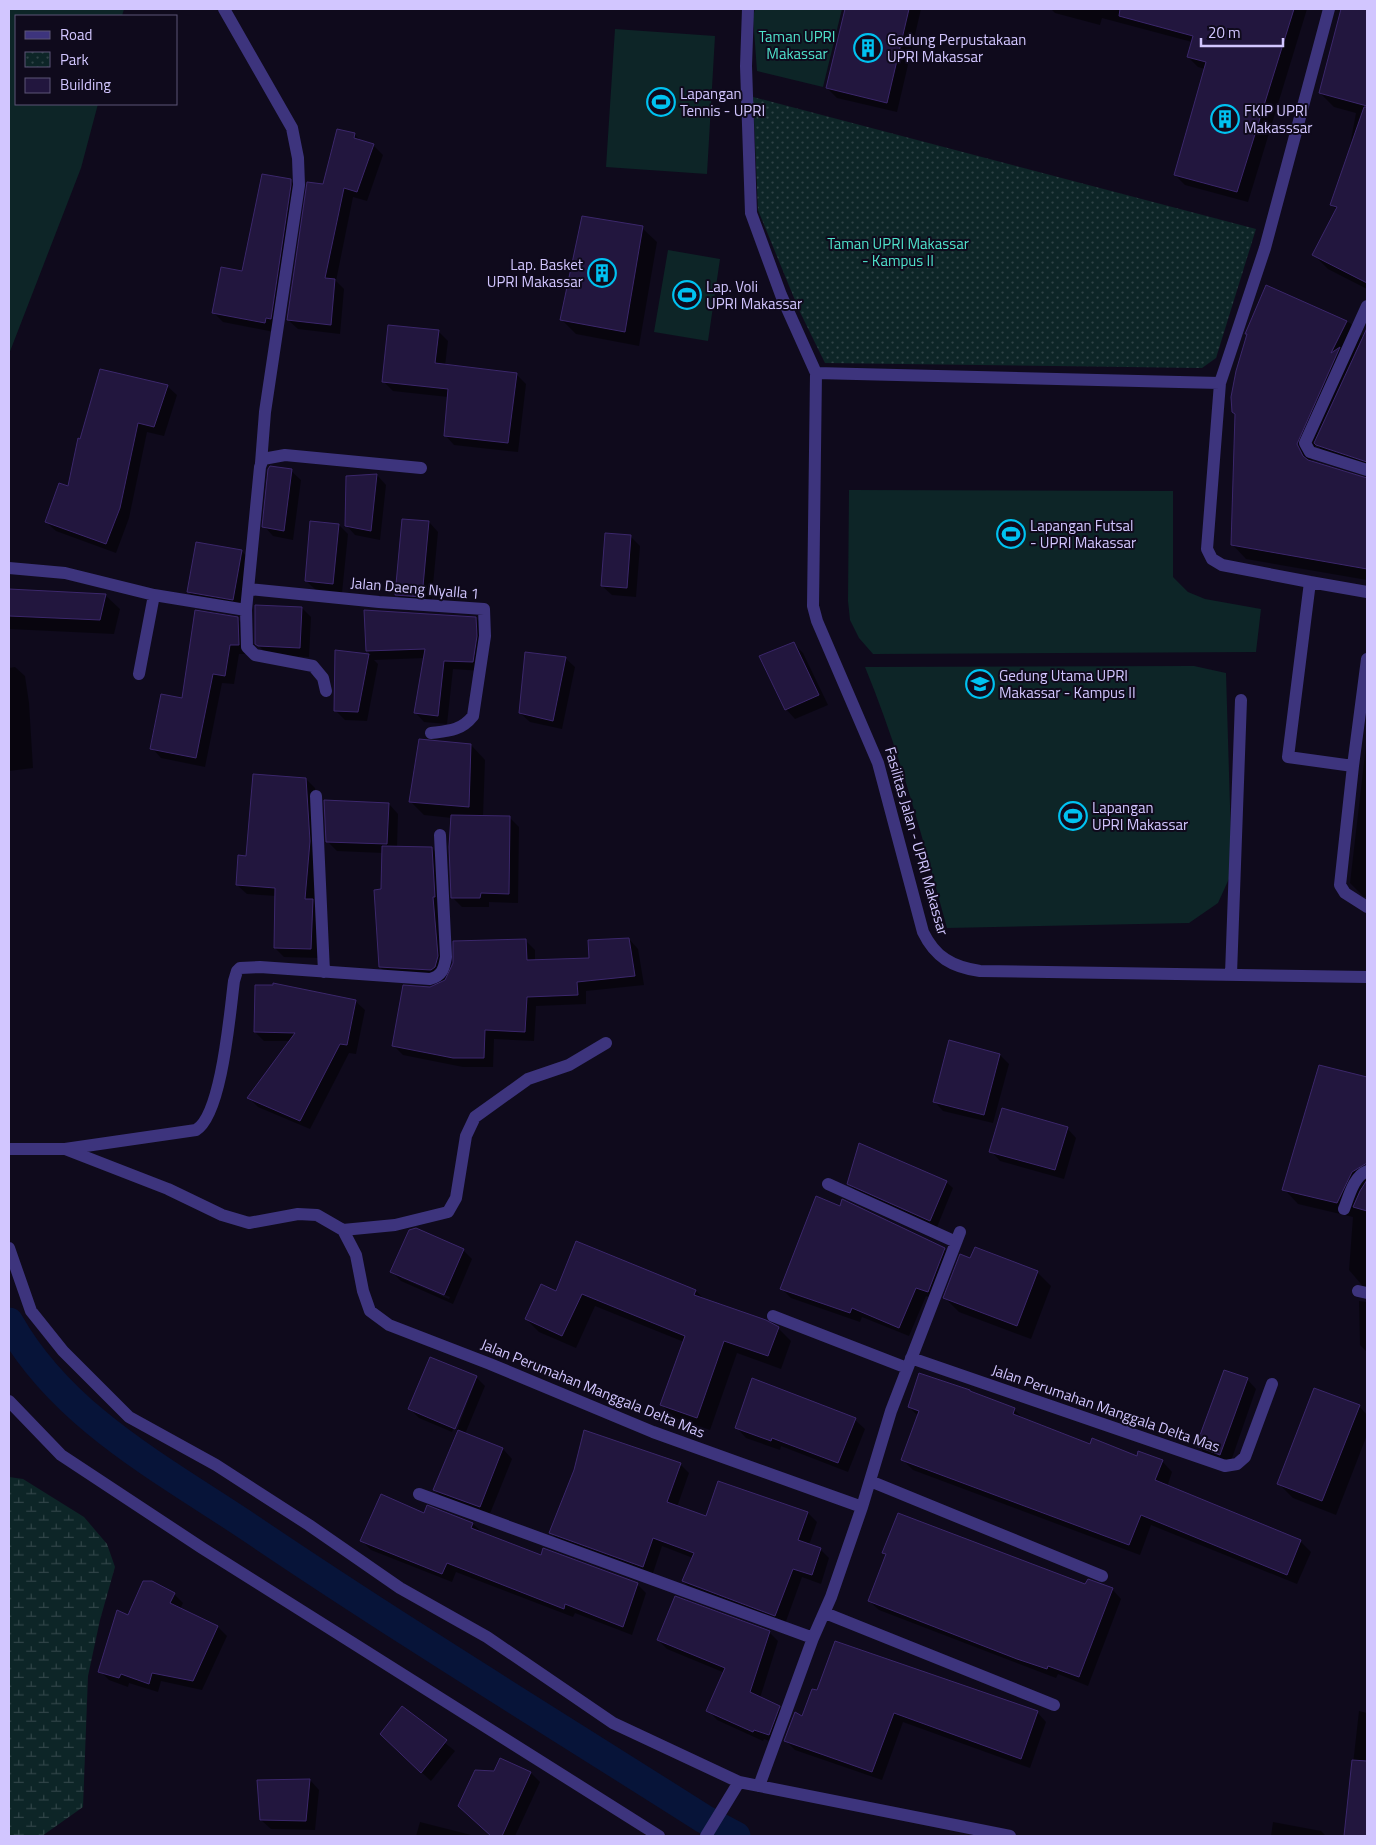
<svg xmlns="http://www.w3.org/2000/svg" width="1376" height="1845" viewBox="0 0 1376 1845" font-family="'Titillium Web',sans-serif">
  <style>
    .green { fill: #0d2527 }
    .wetland { fill: url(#wetland-marsh) }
    .park { fill: url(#park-dots) }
    .shadow { fill: #0007; fill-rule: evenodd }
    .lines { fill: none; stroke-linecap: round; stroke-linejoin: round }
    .canal { stroke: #071439; stroke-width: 29 }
    .building { fill: #22163e; stroke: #3b276b }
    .minor { stroke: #3d347d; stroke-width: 12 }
    .labels { text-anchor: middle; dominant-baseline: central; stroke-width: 4; stroke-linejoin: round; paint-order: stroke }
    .park-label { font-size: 15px; fill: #4fe2cb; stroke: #0f0a1c }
    .poi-label { font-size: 15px; fill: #d2c6ff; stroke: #0f0a1c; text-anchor: start }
    .street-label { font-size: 15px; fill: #d2c6ff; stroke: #0f0a1c }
  </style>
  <defs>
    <pattern id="wetland-marsh" width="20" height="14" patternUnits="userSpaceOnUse" patternTransform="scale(1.25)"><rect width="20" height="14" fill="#0d2527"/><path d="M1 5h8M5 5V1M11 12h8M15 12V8" fill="none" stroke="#2f4347"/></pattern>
    <pattern id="park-dots" width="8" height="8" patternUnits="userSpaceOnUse" patternTransform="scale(1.25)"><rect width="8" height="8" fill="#0d2527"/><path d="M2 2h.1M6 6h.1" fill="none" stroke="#2f4347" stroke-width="1.8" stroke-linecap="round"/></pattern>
  </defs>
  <rect width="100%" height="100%" fill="#0f0a1c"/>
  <path class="green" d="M9,9H124L122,16H16V104H98L81,168L9,354Z
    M755,9H842L823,87L757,71L753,17Z
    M615,29L715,36L707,174L606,167Z
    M668,250L720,259L708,341L654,332Z
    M849,490L1173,491V577L1188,592L1205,599L1261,609L1256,652L873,654L859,638L850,620L848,601Z
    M1194,666L1226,673L1232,872L1218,903L1189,923L947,928C923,840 900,752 865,667Z"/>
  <path class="wetland" d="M9,1477L23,1479L84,1517L107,1544L115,1567L100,1620L88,1676L83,1807L42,1836H9Z"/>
  <path class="park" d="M753,97L1256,229L1216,358L1202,368L825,363L799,310L758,210Z"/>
  <path class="shadow" d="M846,9H921L897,112L837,98L827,88Z
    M1051,9H1307L1248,202L1185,185L1175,175L1205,69L1198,67L1188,57L1192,42L1102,18L1100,25L1055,13Z
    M1343,9H1367V289L1328,269L1314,255L1337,210L1331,205L1348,156L1356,113L1334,107L1320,93Z
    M354,134L362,142L373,145L383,155L367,201L353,197L336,281L344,289L340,334L298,329L288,320Z
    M290,180L300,190L274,332L223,322L213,312L243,273Z
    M642,228L657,242L639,346L576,334L562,320Z
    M1267,286L1350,323L1363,337L1367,328V471L1331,459L1316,444L1311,454L1312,462L1367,478V580L1246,559L1232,544Z
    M438,331L448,341L445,366L517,375L526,384L518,452L454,445L445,435L448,397L393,391L384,382Z
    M167,386L177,395L164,436L147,432L129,518L116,553L56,531L46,522Z
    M291,471L301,480L293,540L273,536L264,526Z
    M377,475L386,485L380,540L355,535L346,525Z
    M429,522L438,532L431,606L405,604L396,594Z
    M339,525L348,534L342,593L316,590L306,581Z
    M630,536L640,546L636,597L612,595L602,586Z
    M241,551L251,560L242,608L198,601L188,592Z
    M9,591L105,595L120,609L114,634L9,629Z
    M302,608L311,617L309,657L268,655L256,643Z
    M237,618L247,628L248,654H239L234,684L222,683L205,767L161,758L152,748Z
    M476,618L485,627L482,671L453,669L447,724L424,722L415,712L425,658L374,660L378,664L367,721L345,720L336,711L337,651L371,655L367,651Z
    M793,643L803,653L828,705L795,719L786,709Z
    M565,658L575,667L562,729L530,722L520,713Z
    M15,667L25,676L29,703L33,768L9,771V668Z
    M1367,737V897H1364L1350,883Z
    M471,745L485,760L483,817L510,818L519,827L518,903L489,902V907H462L452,897V818L424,815L410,801Z
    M306,779L315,788L319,851L315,903L321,910L320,958L284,957L275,948L276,896L247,894L237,885L248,857Z
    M389,804L398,814L397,847L432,848L445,861L451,971L525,940L535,950V961L590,959L629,939L638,949L644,985L586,991V1004L536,1006L534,1041L494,1039L493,1067H463L403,1055L394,1046L430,988L442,983L393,980L380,967L383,853L337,851L327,841Z
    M355,1001L365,1010L356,1054L349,1053L310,1129L258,1107L249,1098L290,1041H264L255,1032Z
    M1000,1055L1009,1064L993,1123L943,1111L934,1101Z
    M1320,1066L1367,1078V1291L1349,1270L1353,1217L1298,1204L1284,1189Z
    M1067,1128L1076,1138L1064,1179L1000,1161L991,1151Z
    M946,1182L953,1188L937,1227L855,1190L848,1183Z
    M577,1243L696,1291L705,1300L778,1328L791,1341L781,1369L737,1353L710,1430L675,1418L662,1405L684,1342L595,1306L576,1348L539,1332L526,1319L557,1292Z
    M944,1249L954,1258L938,1301L926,1296L909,1336L862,1317L860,1322L791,1298L782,1289Z
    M463,1250L472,1259L453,1304L401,1281L392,1272ZM401,1276L450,1297L449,1299L401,1278Z
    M971,1260L1037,1272L1051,1286L1031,1339L959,1312L945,1298Z
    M1359,1301L1367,1302V1352L1360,1345Z
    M476,1377L485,1386L465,1434L503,1449L512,1459L489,1516L444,1499L434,1490L476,1380H474L452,1432L419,1418L410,1409Z
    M753,1379L855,1420L865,1429L848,1472L781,1446L780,1450L746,1438L737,1428Z
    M1247,1379L1256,1389L1230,1464L1207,1456L1198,1446Z
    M970,1391L1014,1409L1024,1420L1091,1446L1162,1461L1172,1472L1167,1487L1300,1541L1311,1552L1297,1584L1151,1525L1140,1555L913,1470L902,1459L918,1416L909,1407Z
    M1359,1406L1367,1415V1435L1336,1515L1293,1498L1279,1484Z
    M680,1464L689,1473L677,1507L707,1518L808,1513L817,1522L809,1545L820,1549L829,1558L821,1584L802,1577L785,1624L692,1590L683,1581L693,1558L662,1546L652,1576L560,1542L551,1533Z
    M427,1507L473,1524L483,1533L541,1557L637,1584L646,1593L632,1635L575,1613L573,1617L456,1572L452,1582L371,1550L362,1541L424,1514Z
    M884,1553L1112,1589L1121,1599L1088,1686L1058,1674L1056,1678L879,1610L869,1601L886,1555Z
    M174,1594L183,1603L180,1609L218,1627L227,1636L202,1690L161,1681L158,1692L129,1683L128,1687L109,1680L100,1671L129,1616Z
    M769,1632L778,1641L760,1698L779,1707L788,1716L778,1744L764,1739L763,1741L717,1720L708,1710L725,1673L667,1649L658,1640Z
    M813,1690L1037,1712L1046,1722L1030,1768L903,1722L882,1780L795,1750L786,1741L803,1718Z
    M402,1708L455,1751L431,1781L391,1744Z
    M1359,1711L1367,1713V1836H1347L1345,1835Z
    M501,1760L531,1773L540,1782L515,1836H492L469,1815Z
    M310,1780L319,1790L315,1830L271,1829L261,1820L259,1781Z
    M420,1822L475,1836H416Z
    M1273,1822L1321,1831L1326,1836H1271Z"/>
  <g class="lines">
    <path class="canal" d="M9,1322C63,1418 164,1470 253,1530C401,1630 553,1723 704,1819L736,1836"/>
  </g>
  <path class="building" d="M845,9H909L887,103L826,88Z
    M1120,9H1294L1237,192L1174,175L1206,62L1187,57L1193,36L1119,16Z
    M1341,9H1367V106L1319,93Z
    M1364,107H1367V283L1312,255L1337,207L1330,205Z
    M337,129L355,133L354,138L374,144L357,192L344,188L325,278L335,279L331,325L287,320L307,182L323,184Z
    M262,174L291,179V185L271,319L266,318L265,323L212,313L221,267L242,271Z
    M582,216L643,226L625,332L560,320Z
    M1266,285L1347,321L1331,353L1340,347L1297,444L1303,456L1308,460L1367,478V569L1231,545L1235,414L1232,412L1231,397L1236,371L1247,334H1245Z
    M388,325L439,330L435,363L517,373L508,443L444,436L448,389L382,382Z
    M1367,328V462L1316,445L1314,443Z
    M100,369L168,385L154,427L138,423L120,508L106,544L45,522L59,483L68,486L78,438L80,439Z
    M270,466L292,469L284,531L262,527L268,469Z
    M377,474L371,531L345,526L346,476Z
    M402,519L429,521L422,597L395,595Z
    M310,521L339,524L333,584L305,581Z
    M605,533L631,535L627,588L601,586Z
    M196,542L242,550L233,600L187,592Z
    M9,589L106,594L100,620L9,616Z
    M255,605L302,607L300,648L258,646L255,644Z
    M195,610L238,617L239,645H230L225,676L213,674L196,758L150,749L161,694L182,698Z
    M364,610L476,617L477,636L473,662L444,661L438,716L414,713L425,649L366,651Z
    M794,642L819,695L785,710L759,656Z
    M335,650L369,654L358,712L334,711Z
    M525,652L566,657L553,721L519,713Z
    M419,739L471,744L469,807L409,802Z
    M253,774L306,778L310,841L305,899H313L311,949L274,948L275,888L236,885L238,855L246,856Z
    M324,800L389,803L387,844L326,842Z
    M451,815L510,816L509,894L481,893L480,898H451L449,847Z
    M382,846L432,847L435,897H433L438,956L435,967L431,970L379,967L374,890L381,889Z
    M629,938L635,976L577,982L578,995L527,997L525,1032L485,1030L484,1058H453L392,1046L403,985L430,987L445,980L453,963V941L526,939L527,960L589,958L588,940Z
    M273,983L356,1000L347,1045L340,1044L300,1121L247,1098L295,1033L254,1032L255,985H273Z
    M949,1040L1000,1054L984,1115L933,1102Z
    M1319,1065L1367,1077V1163L1352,1172L1337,1203L1282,1190Z
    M1002,1108L1068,1127L1055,1170L989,1152Z
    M859,1143L947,1181L930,1221L847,1184Z
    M1367,1180V1211L1353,1207L1360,1191Z
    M816,1196L840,1206L842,1199L945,1248L928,1292L916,1288L899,1328L852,1308L850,1313L780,1289Z
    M416,1228L464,1249L444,1295L390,1272L409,1230Z
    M576,1241L696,1290L694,1295L766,1320L779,1327L768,1356L724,1341L697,1418L660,1405L685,1336L582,1294L562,1336L525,1319L541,1284L556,1291Z
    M975,1247L1038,1271L1017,1326L943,1298L960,1254L970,1258Z
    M430,1357L477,1376L455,1429L408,1409Z
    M1224,1370L1248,1378L1220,1455L1196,1446Z
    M919,1373L970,1390V1391L1015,1408L1013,1414L1090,1444L1092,1438L1137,1456L1138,1451L1163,1460L1155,1480L1301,1540L1287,1575L1141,1515L1129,1545L901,1460L919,1411L908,1407Z
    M752,1378L856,1418L838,1463L772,1438L771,1441L735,1428Z
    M1314,1388L1360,1405L1322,1501L1277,1484Z
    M458,1430L503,1448L480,1507L433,1490Z
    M584,1430L681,1463L667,1502L706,1516L718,1481L808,1512L798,1540L821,1548L812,1575L793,1569L775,1616L682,1581L694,1553L653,1538L643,1567L549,1533L574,1470Z
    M381,1494L424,1513L427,1505L473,1523L471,1528L541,1555L543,1548L638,1583L623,1627L565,1604L564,1609L447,1563L442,1574L360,1541Z
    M898,1513L1085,1584L1088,1579L1113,1588L1079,1677L1048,1666L1047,1669L1017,1659L868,1601L886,1554L882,1553Z
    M143,1581H152L175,1593L170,1603L218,1626L193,1681L152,1673L149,1684L121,1674L119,1678L98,1672L117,1610L128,1615Z
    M675,1596L770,1631L750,1692L780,1706L769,1735L754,1730L753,1732L706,1711L725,1668L657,1640Z
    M835,1641L1038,1711L1021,1759L894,1713L872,1772L784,1741L795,1712L802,1716L812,1689L817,1690Z
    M402,1706L447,1740L421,1773L380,1734Z
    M500,1758L531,1772L502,1836H491L458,1806L475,1770L494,1771Z
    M1352,1760L1367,1761V1836H1344Z
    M310,1779L306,1821L260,1820L257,1780Z"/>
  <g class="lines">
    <path class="minor" d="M224,9L292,128L298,158L299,185L265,412L261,463
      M748,9L746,66L751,213L781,295L816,373L1220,383
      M1329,9L1265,248L1220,383L1207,549L1212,559L1222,565L1310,582L1288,757L1353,766L1367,659
      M1367,306L1305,443L1310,452L1367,470
      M816,373L813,606L817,621L878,763L923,932C935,957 952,967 980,971L1367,977
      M9,568L65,573L154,595L246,610L260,467L263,459L285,455L421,468
      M1310,582L1367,592
      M248,589L379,602L484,609L485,636L473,716C461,731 448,731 431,733
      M246,610L247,647L255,655L313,666L323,678L326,691
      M139,674L154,595
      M1353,766L1340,885L1345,893L1367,907
      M316,796L324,972
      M1231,974L1241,700
      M9,1149H65L196,1130C222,1115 230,1011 234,981L237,971L240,968L260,967L430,979C442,976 444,969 446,957L440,835
      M65,1149L168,1189L222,1215L249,1223L298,1214L317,1215L343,1230L356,1255L363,1291L370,1311L389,1325L490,1364L653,1432L862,1507
      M828,1184L956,1242
      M1344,1209C1349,1196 1354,1176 1367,1171
      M343,1230L395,1225L448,1212L456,1198L466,1136L475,1117L528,1079L569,1065L606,1043
      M9,1248L31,1311L63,1351L129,1417L216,1465L309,1525L400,1588L487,1637L613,1723L739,1782L1010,1836
      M1358,1291L1367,1293
      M773,1316L907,1368
      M911,1358L1225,1466L1237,1464L1245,1457L1272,1384
      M9,1401L61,1455L202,1548L659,1836
      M870,1481L1102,1576
      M419,1494L813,1638
      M825,1613L1054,1705
      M759,1786L813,1638L831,1597L862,1507L891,1411L960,1232
      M706,1836L739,1782"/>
  </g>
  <defs>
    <symbol id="building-ring" viewBox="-11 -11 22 22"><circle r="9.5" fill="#0f0a1c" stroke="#00c2f1" stroke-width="1.5"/><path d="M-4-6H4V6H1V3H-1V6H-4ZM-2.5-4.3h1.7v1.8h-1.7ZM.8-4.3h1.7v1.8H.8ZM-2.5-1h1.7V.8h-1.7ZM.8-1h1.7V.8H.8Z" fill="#00c2f1"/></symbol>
    <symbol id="stadium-ring" viewBox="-11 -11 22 22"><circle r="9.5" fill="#0f0a1c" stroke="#00c2f1" stroke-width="1.5"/><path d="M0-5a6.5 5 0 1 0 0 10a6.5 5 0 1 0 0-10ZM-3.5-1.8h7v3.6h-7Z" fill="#00c2f1"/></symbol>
    <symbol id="university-ring" viewBox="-11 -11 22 22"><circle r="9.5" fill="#0f0a1c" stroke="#00c2f1" stroke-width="1.5"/><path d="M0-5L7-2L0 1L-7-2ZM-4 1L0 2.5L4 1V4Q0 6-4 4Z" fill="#00c2f1"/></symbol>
  </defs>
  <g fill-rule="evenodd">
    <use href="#building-ring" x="852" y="32" width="32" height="32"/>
    <use href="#stadium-ring" x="645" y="86" width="32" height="32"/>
    <use href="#building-ring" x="1209" y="103" width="32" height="32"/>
    <use href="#building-ring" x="586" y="257" width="32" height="32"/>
    <use href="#stadium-ring" x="671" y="279" width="32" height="32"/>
    <use href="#stadium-ring" x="995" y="518" width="32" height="32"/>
    <use href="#university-ring" x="964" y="668" width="32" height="32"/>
    <use href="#stadium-ring" x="1057" y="800" width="32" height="32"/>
  </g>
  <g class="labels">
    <g class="park-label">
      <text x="797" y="36">Taman UPRI<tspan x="797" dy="17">Makassar</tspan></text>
      <text x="898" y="243">Taman UPRI Makassar<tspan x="898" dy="17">- Kampus II</tspan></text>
    </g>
    <g class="poi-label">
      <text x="887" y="39">Gedung Perpustakaan<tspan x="887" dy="17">UPRI Makassar</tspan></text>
      <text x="680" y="93">Lapangan<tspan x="680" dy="17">Tennis - UPRI</tspan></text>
      <text x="1244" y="110">FKIP UPRI<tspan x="1244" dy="17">Makasssar</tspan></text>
      <text x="583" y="264" text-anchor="end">Lap. Basket<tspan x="583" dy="17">UPRI Makassar</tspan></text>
      <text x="706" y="286">Lap. Voli<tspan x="706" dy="17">UPRI Makassar</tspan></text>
      <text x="1030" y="525">Lapangan Futsal<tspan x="1030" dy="17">- UPRI Makassar</tspan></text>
      <text x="999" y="675">Gedung Utama UPRI<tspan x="999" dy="17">Makassar - Kampus II</tspan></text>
      <text x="1092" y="807">Lapangan<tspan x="1092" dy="17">UPRI Makassar</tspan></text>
    </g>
    <g class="street-label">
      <text transform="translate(415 588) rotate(5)">Jalan Daeng Nyalla 1</text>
      <text transform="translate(917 841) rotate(74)">Fasilitas Jalan - UPRI Makassar</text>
      <text transform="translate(593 1388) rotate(22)">Jalan Perumahan Manggala Delta Mas</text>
      <text transform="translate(1106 1408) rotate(19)">Jalan Perumahan Manggala Delta Mas</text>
    </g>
  </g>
  <rect width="1376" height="1845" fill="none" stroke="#d2c6ff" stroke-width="20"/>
  <rect x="15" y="15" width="162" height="90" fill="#0f0a1c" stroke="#5d5577"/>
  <rect x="25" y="31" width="25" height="8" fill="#3d347d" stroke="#5d5577"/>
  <text x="60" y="40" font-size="15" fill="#d2c6ff">Road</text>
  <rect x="25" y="52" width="25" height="15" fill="url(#park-dots)" stroke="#5d5577"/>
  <text x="60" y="65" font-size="15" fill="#d2c6ff">Park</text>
  <rect x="25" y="78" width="25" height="15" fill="#22163e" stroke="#5d5577"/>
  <text x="60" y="90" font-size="15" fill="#d2c6ff">Building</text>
  <path d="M1201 38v8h82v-8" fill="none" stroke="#d2c6ff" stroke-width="2.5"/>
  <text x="1208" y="38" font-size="15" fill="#d2c6ff" stroke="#0f0a1c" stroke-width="4" paint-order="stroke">20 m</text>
</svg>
